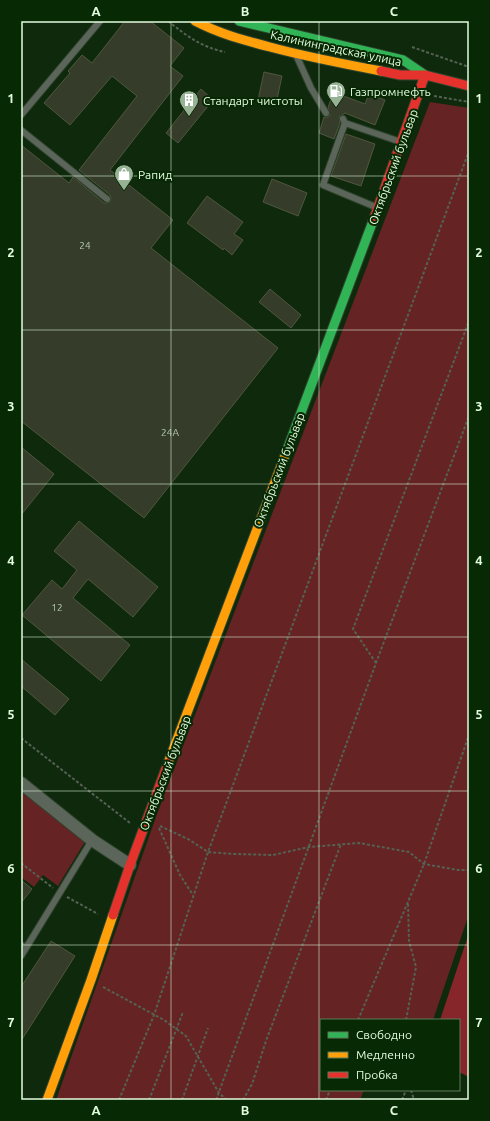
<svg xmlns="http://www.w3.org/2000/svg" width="490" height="1121" viewBox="0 0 490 1121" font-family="Ubuntu,sans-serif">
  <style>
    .green { fill: #652323 }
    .forest { fill: #86262a }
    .building { fill: #353d2a; stroke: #50563d }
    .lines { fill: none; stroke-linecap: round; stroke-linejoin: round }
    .lane-casing { stroke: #2e442d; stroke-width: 8 }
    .street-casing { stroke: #2e442d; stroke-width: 14 }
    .fast-casing { stroke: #2e442d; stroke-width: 11 }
    .slow-casing { stroke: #2e442d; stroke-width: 11 }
    .jam-casing { stroke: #2e442d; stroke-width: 11 }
    .path { stroke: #556153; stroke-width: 2; stroke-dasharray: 3 2; stroke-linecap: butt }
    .lane { stroke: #5c655a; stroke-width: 6 }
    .street { stroke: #5c655a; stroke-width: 12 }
    .fast { stroke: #30b455; stroke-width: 9 }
    .slow { stroke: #ff9f0a; stroke-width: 9 }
    .jam { stroke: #e5322d; stroke-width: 9 }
    .grid { fill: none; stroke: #e2fbde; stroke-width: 1; stroke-opacity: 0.55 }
    .labels { text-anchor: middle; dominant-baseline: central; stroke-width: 4; stroke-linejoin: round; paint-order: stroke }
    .number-label { font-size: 10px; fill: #b7ccb1 }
    .street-label { font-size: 12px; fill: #e2fbde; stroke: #072903 }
    .poi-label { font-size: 12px; fill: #e2fbde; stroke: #072903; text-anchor: start }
    .neatline { fill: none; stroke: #e2fbde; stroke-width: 1.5 }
    .grid-label { font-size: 13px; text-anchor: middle; font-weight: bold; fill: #e2fbde }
  </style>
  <rect width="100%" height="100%" fill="#0f290d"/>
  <path class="green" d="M430,102L469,108V914L433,1020H321V1090H364L360,1100H56L157,814Z
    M21,787L86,840L58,886L43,875L34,887L21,877Z"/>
  <path class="forest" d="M469,933V1077L459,1072V1020H440Z"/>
  <path class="building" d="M125,21H150L184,48L170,66L183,76L110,170L173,220L151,248L278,348L144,518L21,421V145L69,183L73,177L104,203H107L110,202L111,199L110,195L79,170L137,96L112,76L70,125L44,103L70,73L68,71L82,55L92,63Z
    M264,72L282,76L276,104L258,100Z
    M201,89L213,100L178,143L166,133Z
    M333,92L365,104L369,94L385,100L375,125L345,113L339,117L340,123L334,139L319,133L324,117H328L330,115L328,108Z
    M346,134L375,144L361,186L331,176Z
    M272,179L307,193L298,216L263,202Z
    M207,196L243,222L234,234L243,240L232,255L224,248L223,250L187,223Z
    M270,289L301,315L291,328L259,302Z
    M21,447L54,474L21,515Z
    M79,521L158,587L133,617L88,579L73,598L130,645L101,681L22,615L52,580L62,589L77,570L54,551Z
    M21,659L69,699L55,715L21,686Z
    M21,880L32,889L21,903Z
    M51,941L75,956L21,1041V987Z"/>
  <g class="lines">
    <defs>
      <path id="lane" d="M297,57L311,88L326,113
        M21,115L100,21
        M343,119L345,123L323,185L378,208
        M345,123L401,142
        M21,130L107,199
        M21,945L26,948L92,840
        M21,956L26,948"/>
      <path id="street" d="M21,783L92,840L130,865"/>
      <path id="fast" d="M239,21L403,60L425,75
        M284,458L373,221"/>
      <path id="slow" d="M195,21C220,34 243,40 270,47C307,57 344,64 381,71
        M168,763L284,458
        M47,1100L91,980L113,915"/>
      <path id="jam" d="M381,71L400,75H425L469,86
        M373,221L425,75
        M113,915L130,865L168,763"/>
    </defs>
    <use href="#lane" class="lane-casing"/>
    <use href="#street" class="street-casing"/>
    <use href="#fast" class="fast-casing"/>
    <use href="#slow" class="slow-casing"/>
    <use href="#jam" class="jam-casing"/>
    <path class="path" d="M168,21C187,36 201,47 225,52
      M412,47L469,67
      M397,90L401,95V98
      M434,96L469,102
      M376,663L353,629L469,321
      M21,738L130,823
      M160,826L188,839L208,852L234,854L273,855L309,847L359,843L409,852L424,864L458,870H469
      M159,828L180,875L193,895
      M21,863L53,888
      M67,897L98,914
      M103,987L164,1020L186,1036L219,1093L227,1100
      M358,1020L424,864L469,735
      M406,1020L416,967L409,941L408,903
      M411,1090L414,1100
      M119,1100L154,1015L208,852L469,151
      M149,1100L183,1012
      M182,1100L208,1028
      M216,1100L376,663L469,416
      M243,1100L252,1084L267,1038L341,844
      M326,1100L330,1090
      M402,1100L406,1090"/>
    <use href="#lane" class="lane"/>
    <use href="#street" class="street"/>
    <use href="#fast" class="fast"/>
    <use href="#slow" class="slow"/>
    <use href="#jam" class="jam"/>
  </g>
  <path class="grid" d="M171,21V1100M319,21V1100M21,176H469M21,330H469M21,484H469M21,637H469M21,791H469M21,945H469"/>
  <defs>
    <symbol id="fuel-pin" viewBox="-11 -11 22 30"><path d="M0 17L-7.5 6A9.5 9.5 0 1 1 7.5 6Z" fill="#98b295" stroke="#072903"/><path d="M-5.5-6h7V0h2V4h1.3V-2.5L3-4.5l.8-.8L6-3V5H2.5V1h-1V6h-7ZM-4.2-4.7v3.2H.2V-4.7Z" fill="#fff"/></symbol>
    <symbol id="building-pin" viewBox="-11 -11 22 30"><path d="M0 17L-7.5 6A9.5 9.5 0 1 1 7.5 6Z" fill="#98b295" stroke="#072903"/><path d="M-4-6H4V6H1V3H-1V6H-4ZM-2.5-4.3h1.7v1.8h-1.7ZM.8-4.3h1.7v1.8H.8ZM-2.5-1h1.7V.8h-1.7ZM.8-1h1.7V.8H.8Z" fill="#fff"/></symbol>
    <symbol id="shop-pin" viewBox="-11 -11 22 30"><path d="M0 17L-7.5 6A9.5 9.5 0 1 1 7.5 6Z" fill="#98b295" stroke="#072903"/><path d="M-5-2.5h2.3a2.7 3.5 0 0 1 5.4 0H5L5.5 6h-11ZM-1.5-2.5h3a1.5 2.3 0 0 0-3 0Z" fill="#fff"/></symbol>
  </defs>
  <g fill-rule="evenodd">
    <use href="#fuel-pin" x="325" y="80" width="22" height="30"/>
    <use href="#building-pin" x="178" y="89" width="22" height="30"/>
    <use href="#shop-pin" x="113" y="163" width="22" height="30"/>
  </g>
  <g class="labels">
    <g class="number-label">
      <text x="85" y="245">24</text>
      <text x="170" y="432">24А</text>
      <text x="57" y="607">12</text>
    </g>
    <g class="street-label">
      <text transform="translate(336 48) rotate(12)">Калининградская улица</text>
      <text transform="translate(393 167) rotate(-70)">Октябрьский бульвар</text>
      <text transform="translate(279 470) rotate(-69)">Октябрьский бульвар</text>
      <text transform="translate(165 773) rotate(-69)">Октябрьский бульвар</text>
    </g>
    <g class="poi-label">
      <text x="350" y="91">Газпромнефть</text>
      <text x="203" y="100">Стандарт чистоты</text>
      <text x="138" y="174">Рапид</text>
    </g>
  </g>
  <rect width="490" height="1121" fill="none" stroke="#072903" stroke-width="44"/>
  <rect x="320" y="1019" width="140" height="72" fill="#072903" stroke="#5f7d5b"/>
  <rect x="328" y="1032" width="20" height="6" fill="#30b455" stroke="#5f7d5b"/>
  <text x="356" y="1039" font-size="12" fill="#e2fbde">Свободно</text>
  <rect x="328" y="1052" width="20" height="6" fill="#ff9f0a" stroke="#5f7d5b"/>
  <text x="356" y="1059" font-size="12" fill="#e2fbde">Медленно</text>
  <rect x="328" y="1072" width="20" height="6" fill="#e5322d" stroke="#5f7d5b"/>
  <text x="356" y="1079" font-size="12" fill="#e2fbde">Пробка</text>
  <rect x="22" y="22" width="446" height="1077" class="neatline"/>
  <g class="grid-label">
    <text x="96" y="16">A</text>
    <text x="245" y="16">B</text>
    <text x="394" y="16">C</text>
    <text x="11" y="103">1</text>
    <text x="479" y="103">1</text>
    <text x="11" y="257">2</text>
    <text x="479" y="257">2</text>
    <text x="11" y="411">3</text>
    <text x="479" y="411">3</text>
    <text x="11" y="565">4</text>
    <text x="479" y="565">4</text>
    <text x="11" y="719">5</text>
    <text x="479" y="719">5</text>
    <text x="11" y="873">6</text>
    <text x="479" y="873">6</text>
    <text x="11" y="1027">7</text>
    <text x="479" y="1027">7</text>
    <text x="96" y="1115">A</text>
    <text x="245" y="1115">B</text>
    <text x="394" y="1115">C</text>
  </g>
</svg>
